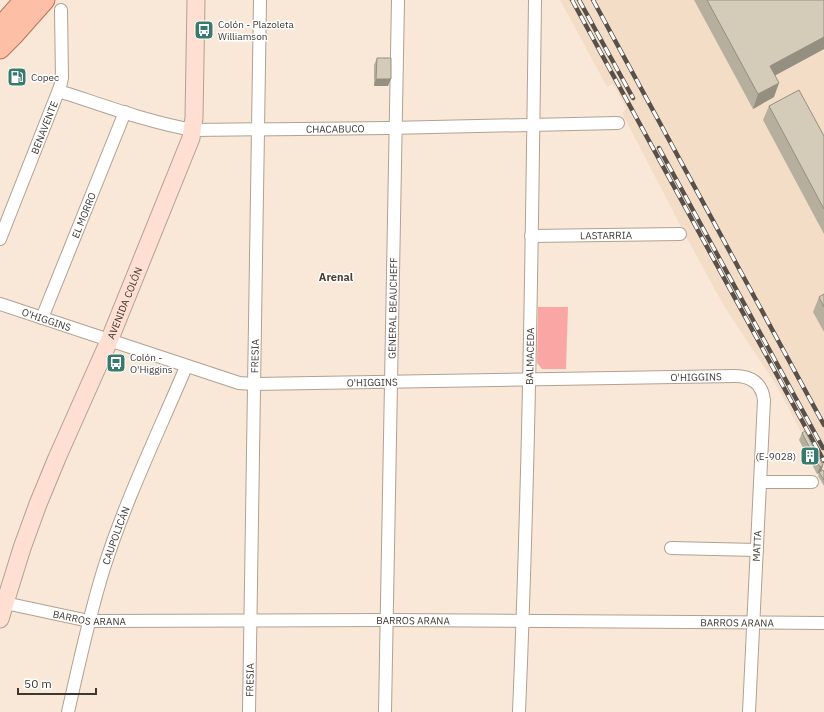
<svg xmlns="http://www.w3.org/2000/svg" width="824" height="712" viewBox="0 0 824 712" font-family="'IBM Plex Sans',sans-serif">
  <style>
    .built { fill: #f3ddc7 }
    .green { fill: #faa6a4 }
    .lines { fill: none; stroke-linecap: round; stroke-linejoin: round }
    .street-casing { stroke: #b1a192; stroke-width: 14 }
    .secondary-casing { stroke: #b1a192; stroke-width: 19 }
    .primary-casing { stroke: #ba7355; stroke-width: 21 }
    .street { stroke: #fff; stroke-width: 12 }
    .secondary { stroke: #fedfd2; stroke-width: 17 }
    .primary { stroke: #fdbfa5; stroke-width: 19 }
    .rail-casing { stroke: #595049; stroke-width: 4.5 }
    .rail { stroke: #fff; stroke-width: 3; stroke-dasharray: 9; stroke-linecap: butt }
    .wall { fill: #b6af9e }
    .shaded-wall { fill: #948f81 }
    .building { fill: #d4ccb8; stroke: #948f81 }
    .labels { text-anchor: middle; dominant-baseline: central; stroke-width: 3; stroke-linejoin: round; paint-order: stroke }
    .poi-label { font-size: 10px; fill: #3e3731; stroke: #fff; text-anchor: start }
    .street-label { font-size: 10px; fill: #3e3731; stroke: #fff }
    .neighbourhood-label { font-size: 11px; font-weight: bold; fill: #4c3e31; stroke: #fff }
  </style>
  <rect width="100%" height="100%" fill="#f9e8d8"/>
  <path class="built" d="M560,0H824V476L778,388L724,306L689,242L622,113L626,108L613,84L607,87Z"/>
  <path class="green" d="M538,307H568L566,369H542L537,363Z"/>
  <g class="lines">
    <defs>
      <g id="street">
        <path id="s1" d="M59,91C103,105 147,122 193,130L389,128L618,123"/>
        <path id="s2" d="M531,236L680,234"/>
        <path id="s3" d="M0,239L60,87L62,78L61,10"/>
        <path id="s4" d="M0,304L239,383L254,384L735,376C751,376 762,383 764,400L749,712"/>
        <path id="s5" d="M42,318L125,112"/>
        <path d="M760,482H812"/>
        <path d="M671,548L757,550"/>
        <path id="s6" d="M5,603L89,621L387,620L824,623"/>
        <path id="s7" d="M68,712C79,664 89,616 104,568C126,499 158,433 186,367"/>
        <path id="s8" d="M249,712L260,0"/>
        <path id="s9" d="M385,712L398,0"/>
        <path id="s10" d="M519,712C529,475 532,237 535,0"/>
      </g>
      <g id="secondary">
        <path id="s11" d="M0,619L22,548L38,504L57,458L109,341L191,138L194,118L196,0"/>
      </g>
      <path id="primary" d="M0,27L24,0
        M0,49L14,35L45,0"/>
    </defs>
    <use href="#street" class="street-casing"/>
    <use href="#secondary" class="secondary-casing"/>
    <use href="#primary" class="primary-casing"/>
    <use href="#street" class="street"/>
    <use href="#secondary" class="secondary"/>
    <use href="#primary" class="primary"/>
    <defs>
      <path id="rail" d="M572,0L824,461
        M579,0L633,98
        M593,0L824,425
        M659,148L823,448"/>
    </defs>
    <use href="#rail" class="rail-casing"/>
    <use href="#rail" class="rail"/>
  </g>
  <path class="wall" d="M694,0H824V49L775,75L774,97L753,109Z
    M377,58L388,86H374V65Z
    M769,106L824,136V234L763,120Z
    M824,294V332L813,312L819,297Z
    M802,433L823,465L821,472H824V486L818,476L819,473L817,474L799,440Z"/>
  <path class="shaded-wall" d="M824,37V49L765,81L770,66Z
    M376,79H391L388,86H374Z
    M779,83L774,97L753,109L758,94Z
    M823,465L821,472L817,474L820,467Z"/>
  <path class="building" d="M707,0H824V37L770,66L779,83L758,94Z
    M377,58H391V79H376Z
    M799,90L824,136V209L769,106Z
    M824,294V307L819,297Z
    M805,431L823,465L820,467L802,433Z
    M823,470L824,472V480L819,472Z"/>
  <defs>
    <symbol id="bus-square" viewBox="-11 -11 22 22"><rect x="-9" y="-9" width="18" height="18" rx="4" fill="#387b6d" stroke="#fff"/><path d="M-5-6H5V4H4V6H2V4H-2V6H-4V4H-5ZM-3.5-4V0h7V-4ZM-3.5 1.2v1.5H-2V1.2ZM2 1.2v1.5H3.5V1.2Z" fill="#fff"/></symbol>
    <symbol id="fuel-square" viewBox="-11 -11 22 22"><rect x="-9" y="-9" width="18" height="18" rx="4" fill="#387b6d" stroke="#fff"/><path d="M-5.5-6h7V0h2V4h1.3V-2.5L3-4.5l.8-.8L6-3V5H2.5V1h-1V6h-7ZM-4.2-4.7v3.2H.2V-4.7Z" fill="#fff"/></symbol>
    <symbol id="building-square" viewBox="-11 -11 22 22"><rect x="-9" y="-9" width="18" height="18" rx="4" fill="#387b6d" stroke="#fff"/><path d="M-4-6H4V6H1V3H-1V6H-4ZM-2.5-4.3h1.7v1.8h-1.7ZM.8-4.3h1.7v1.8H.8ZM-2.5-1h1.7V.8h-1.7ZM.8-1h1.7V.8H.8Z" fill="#fff"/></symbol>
  </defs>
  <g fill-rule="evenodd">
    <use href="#bus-square" x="193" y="19" width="22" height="22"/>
    <use href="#fuel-square" x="6" y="66" width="22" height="22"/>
    <use href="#bus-square" x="105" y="352" width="22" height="22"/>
    <use href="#building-square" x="799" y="445" width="22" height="22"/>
  </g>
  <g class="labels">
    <g class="poi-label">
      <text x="218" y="24">Colón - Plazoleta<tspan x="218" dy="12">Williamson</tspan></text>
      <text x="31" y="77">Copec</text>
      <text x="130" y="357">Colón -<tspan x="130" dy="12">O'Higgins</tspan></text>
      <text x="796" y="456" text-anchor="end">(E-9028)</text>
    </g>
    <g class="street-label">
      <text stroke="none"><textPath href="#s3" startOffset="120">BENAVENTE</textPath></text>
      <text stroke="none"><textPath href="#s1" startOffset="282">CHACABUCO</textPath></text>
      <text stroke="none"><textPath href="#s5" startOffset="111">EL MORRO</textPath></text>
      <text stroke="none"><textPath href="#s2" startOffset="75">LASTARRIA</textPath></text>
      <text stroke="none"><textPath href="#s11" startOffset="340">AVENIDA COLÓN</textPath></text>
      <text stroke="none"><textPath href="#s9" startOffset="404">GENERAL BEAUCHEFF</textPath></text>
      <text stroke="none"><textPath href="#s4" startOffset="49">O'HIGGINS</textPath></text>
      <text stroke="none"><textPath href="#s8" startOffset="356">FRESIA</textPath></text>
      <text stroke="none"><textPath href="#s10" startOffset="356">BALMACEDA</textPath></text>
      <text stroke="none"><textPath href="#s4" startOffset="709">O'HIGGINS</textPath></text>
      <text stroke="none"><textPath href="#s4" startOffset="385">O'HIGGINS</textPath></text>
      <text stroke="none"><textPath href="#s7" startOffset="183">CAUPOLICÁN</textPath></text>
      <text transform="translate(757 546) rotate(-87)">MATTA</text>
      <text stroke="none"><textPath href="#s6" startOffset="86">BARROS ARANA</textPath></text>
      <text stroke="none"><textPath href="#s6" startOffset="410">BARROS ARANA</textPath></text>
      <text stroke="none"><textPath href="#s6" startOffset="734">BARROS ARANA</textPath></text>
      <text stroke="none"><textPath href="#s8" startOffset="32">FRESIA</textPath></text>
    </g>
    <g class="neighbourhood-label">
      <text x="336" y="277">Arenal</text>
    </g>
  </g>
  <path d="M18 688v6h78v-6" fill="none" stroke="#3e3731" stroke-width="2"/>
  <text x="24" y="688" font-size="12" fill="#3e3731" stroke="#ffffff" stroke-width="3" paint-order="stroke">50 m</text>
</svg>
